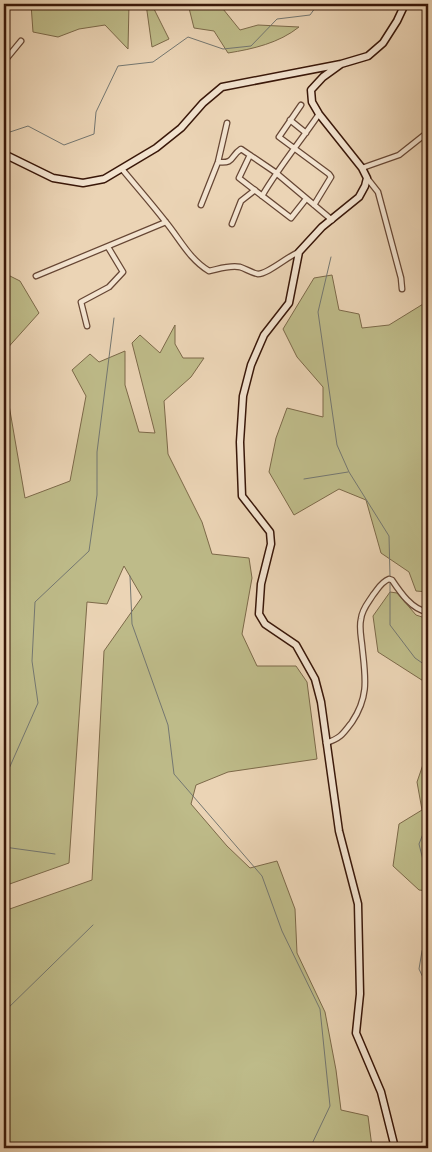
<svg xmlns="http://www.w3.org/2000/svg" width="432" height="1152" viewBox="0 0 432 1152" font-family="'Sorts Mill Goudy',serif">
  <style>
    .green { fill: #bebb89; stroke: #7c6949 }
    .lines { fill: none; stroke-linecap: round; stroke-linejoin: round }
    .stream { stroke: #747771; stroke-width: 1 }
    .street-casing { stroke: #664634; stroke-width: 7 }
    .secondary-casing { stroke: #391709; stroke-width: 9 }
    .street { stroke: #f2e3cf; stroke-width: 4.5 }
    .secondary { stroke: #f2e3cf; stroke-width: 6 }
  </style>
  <rect width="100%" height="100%" fill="#ebd4b5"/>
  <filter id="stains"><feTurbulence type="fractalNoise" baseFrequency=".004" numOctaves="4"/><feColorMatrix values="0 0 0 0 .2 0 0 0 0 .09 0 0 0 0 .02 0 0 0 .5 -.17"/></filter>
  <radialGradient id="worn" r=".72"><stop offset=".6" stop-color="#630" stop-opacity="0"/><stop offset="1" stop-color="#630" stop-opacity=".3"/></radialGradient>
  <path class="green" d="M31,4H129L128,49L105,25L79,29L58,37L33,32Z
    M146,4H154L153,7L169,39L152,47Z
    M188,4H219L240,30L258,25L299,27C279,43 253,49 228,53L214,31L194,28Z
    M4,273L20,281L39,313L4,352Z
    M332,275L339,310L359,314L362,328L389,325L428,301V592L416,591L409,572L381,553L366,500L339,489L294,515L269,472L276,438L287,408L323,417V387L297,357L283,329L314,278Z
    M175,325V344L183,358H204L191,377L164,401L168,454L202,522L212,554L249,558L252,578L242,634L257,666H296L307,682L317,759L228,772L196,785L191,804L227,846L250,868L277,861L295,909L297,953L325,1012L336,1070L341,1110L368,1116L372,1147L4,1148V911L92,880L104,651L142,597L124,566L107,604L87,602L69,863L4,886V376L25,498L70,481L86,396L72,370L90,354L99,362L125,351V385L139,432L155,433L132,343L140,335L160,353Z
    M390,592L397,593L416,615L428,619V684L378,652L373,616Z
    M428,750V891L419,890L393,866L399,824L422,810L417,782Z"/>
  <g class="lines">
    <path class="stream" d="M4,134L28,126L64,145L94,134L96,112L118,66L153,62L188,37L223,49L251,46L277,19L310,15L318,4
      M331,257L318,312L337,445L349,472L389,536L390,576
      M304,479L348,472
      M130,576L132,624L168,725L174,774L262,876L282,931L320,1009L330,1106L310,1148
      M390,580V625L415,658L428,667
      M4,780L38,703L32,661L35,602L89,551L97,495V452L114,318
      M428,821L419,844L428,880
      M4,847L55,854
      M428,935L422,951L419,969L428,988
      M4,1012L93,925"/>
    <defs>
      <path id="street" d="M4,66L7,58L21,41
        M301,105L279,137L329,174L331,177L314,205
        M290,120L306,133
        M250,155L239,178L291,218L306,199
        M218,162C235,164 230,156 241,149L275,172L332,220
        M362,168L399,155L428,132
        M122,169C136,186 151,203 165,221C180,239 189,259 209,271C219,269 229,265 240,267C246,269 252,273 258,274C268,274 288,256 299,252
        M367,178L378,192L401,278L402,289
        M262,196C279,167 300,142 319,114
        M201,205L218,162L227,123
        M232,224L241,201L255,190
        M36,276L166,222
        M87,326L81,302L109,287L123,272L108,247
        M326,743C341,738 343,734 352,722C370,695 365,676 362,645C361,636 359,627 361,619C362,609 368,603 373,595C378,589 381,582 389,579L392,580C400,592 412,610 428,612"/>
      <path id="secondary" d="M341,64L323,77L311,90L312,102L319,114L362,168L367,178L365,186L359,197L322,227L299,252L289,303L264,335L251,365L243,396L240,442L242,496L270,532L271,544L261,584L259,614L265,624L296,645L315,679L321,702L339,831L358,904L360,994L356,1033L381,1092L395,1148
        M4,154L53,178L83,183L104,179L156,148L181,128L203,103L222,87L341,64L368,56L383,43L397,21L405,4"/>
    </defs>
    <use href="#street" class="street-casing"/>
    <use href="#secondary" class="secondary-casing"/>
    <use href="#street" class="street"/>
    <use href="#secondary" class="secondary"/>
  </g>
  <rect width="432" height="1152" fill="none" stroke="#ebd4b5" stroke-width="20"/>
  <rect x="5" y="5" width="422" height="1142" fill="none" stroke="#391709" stroke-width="2.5"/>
  <rect x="10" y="10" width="412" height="1132" fill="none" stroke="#391709"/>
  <rect width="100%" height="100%" filter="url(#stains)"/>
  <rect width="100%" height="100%" fill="url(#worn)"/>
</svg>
